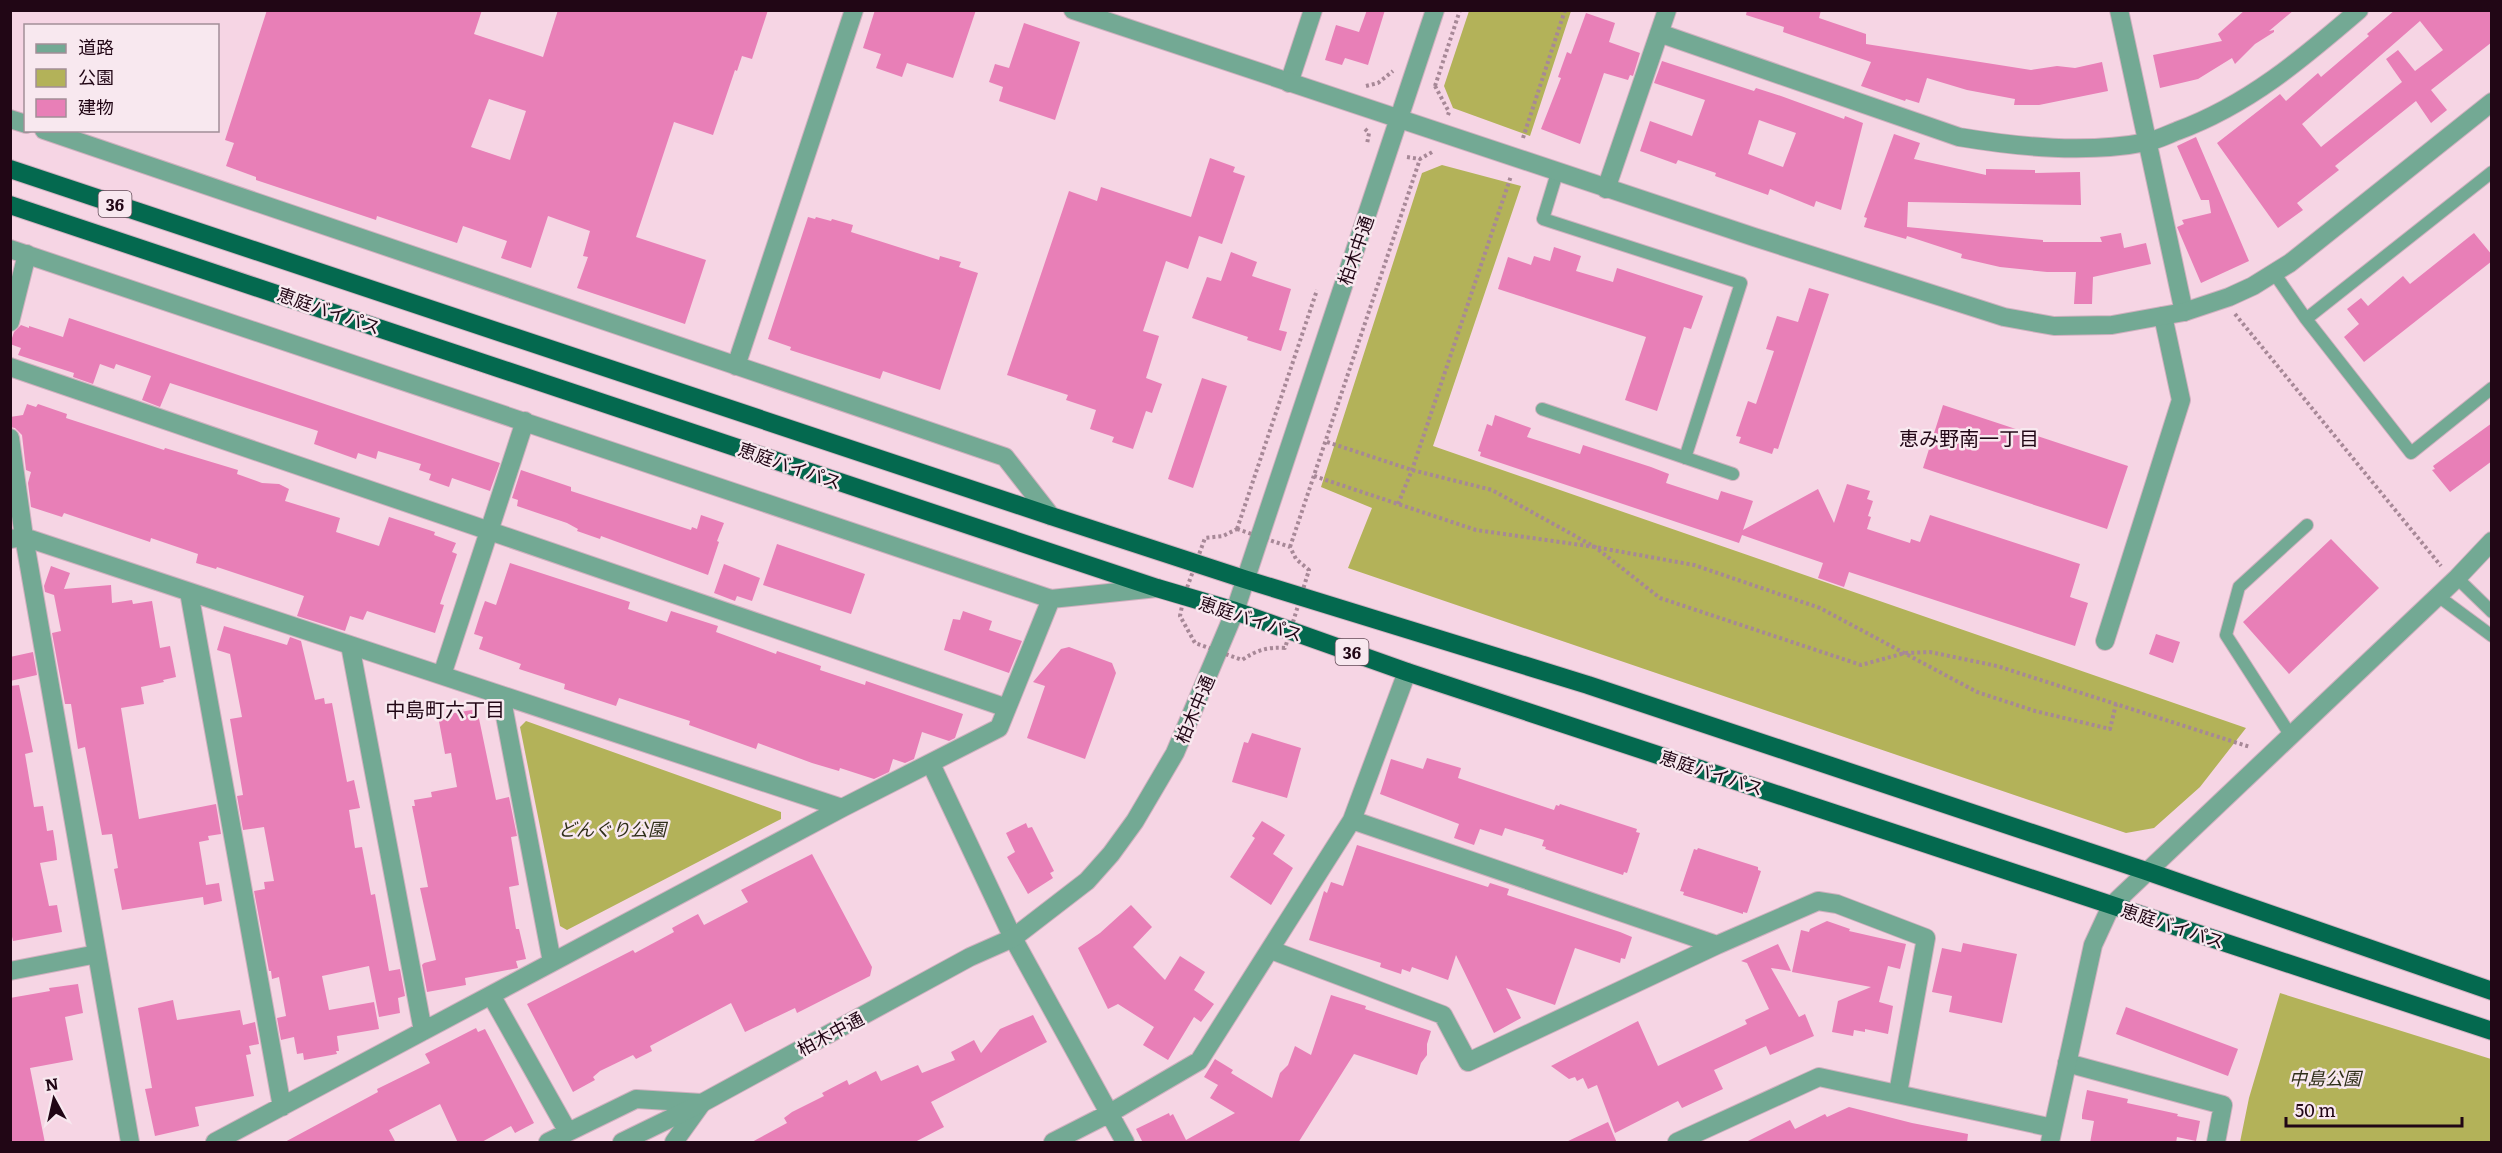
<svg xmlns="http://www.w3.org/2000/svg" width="2502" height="1153" viewBox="0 0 2502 1153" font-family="Literata,'Noto Sans JP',serif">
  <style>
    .green { fill: #b3b259 }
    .building { fill: #e87fb7; fill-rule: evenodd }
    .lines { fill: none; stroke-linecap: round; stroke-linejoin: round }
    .service-casing { stroke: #d0b0bf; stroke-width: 14 }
    .minor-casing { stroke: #d0b0bf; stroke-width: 20 }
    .tertiary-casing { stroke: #d0b0bf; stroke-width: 20 }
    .trunk-casing { stroke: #d0b0bf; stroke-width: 20 }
    .path { stroke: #a78897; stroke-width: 4; stroke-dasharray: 3 3; stroke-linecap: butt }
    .service { stroke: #73a994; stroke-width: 12 }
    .minor { stroke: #73a994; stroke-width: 18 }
    .tertiary { stroke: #73a994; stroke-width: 18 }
    .trunk { stroke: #04694f; stroke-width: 18 }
    .labels { text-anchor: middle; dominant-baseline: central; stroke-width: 5; stroke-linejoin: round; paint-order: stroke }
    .shield { fill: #f8e8ef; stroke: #624a56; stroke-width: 1.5 }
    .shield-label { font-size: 16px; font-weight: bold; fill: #210615 }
    .street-label { font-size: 18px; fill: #210615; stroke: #f8e8ef }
    .park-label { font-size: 18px; font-style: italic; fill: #2f2f19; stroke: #f8e8ef }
    .neighbourhood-label { font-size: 20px; fill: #210615; stroke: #f8e8ef }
  </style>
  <rect width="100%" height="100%" fill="#f6d5e4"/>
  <path class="green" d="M1469,11H1571L1530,136L1453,108L1444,86Z
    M1442,165L1521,186L1433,446L2246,728L2200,787L2154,828L2126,833L1348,568L1372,508L1321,487L1422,173Z
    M526,721L781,812V819L567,930L560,926L520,727Z
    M2280,993L2491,1059V1142H2240L2249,1098Z"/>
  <path class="building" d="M267,10H482L474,34L543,57L558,10H768L752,59L742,56L737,71L735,70L713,135L674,122L636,237L706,260L685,324L577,288L588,257L583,256L590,231L548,216L531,268L501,258L507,241L463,226L457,243L377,216L376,220L256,180V177L226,166L234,143L225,140ZM489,99L526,111L510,160L471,147Z
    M875,10H976L953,78L907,63L902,77L876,68L881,54L863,48Z
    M1367,10H1385L1368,65L1345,58L1342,65L1325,60L1336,25L1359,32Z
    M1747,10H1821L1819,18L1866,34V44L2031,70L2057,66L2075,68L2102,62L2108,91L2039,105H2014L2015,99L1967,90L1927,78L1919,103L1906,99L1905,101L1861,86L1871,62L1783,32L1784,27L1746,15Z
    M2245,10H2294L2269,31L2274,30V32L2255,44L2235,64L2232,58L2198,79L2160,88L2153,55L2222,41L2218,34Z
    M2395,10H2492V42L2431,90L2447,110L2431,123L2416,101L2335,166L2339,170L2297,203L2303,210L2278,228L2217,143L2280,94L2286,101L2318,73L2321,77L2369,36L2367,34ZM2420,21L2443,50L2415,71L2398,50L2386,59L2402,82L2321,147L2302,124Z
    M1586,13L1615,23L1609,42L1640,53L1633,76L1630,75L1628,80L1604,73L1580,144L1541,129L1561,78L1558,77L1567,52L1571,54Z
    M1024,23L1080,42L1055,120L999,101L1003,87L989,82L995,64L1009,68Z
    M1662,61L1754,91L1756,88L1781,96L1844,119L1845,116L1863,123L1841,210L1816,201L1814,207L1770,189L1768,195L1715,176L1716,173L1678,160L1676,164L1640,151L1650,121L1692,136L1705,100L1654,83ZM1759,120L1796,133L1783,167L1748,154Z
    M1894,134L1920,143L1914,159L1986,175V169L2035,170V173L2080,172L2081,205L1908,202L1907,227L2043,240V242H2102L2100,237L2121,233L2124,248L2146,243L2151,264L2093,277L2092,304H2074L2076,272H2047L2000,267L1961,258L1962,254L1907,236L1906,239L1864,227L1867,218L1864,217Z
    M2196,137L2249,261L2201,283L2177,227L2184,224L2182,220L2211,213L2209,200H2201L2177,146Z
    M1210,158L1235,167L1233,172L1245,176L1222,244L1199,236L1188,269L1166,261L1143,331L1159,336L1146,378L1162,384L1152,413L1146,411L1133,449L1112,442L1114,437L1090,429L1096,410L1066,400L1068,395L1007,375L1069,191L1097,201L1101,187L1191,217Z
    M808,217L815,219L816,217L831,221L832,219L853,225L851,232L939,260L940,256L961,262L959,267L978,273L940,390L883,371L880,379L790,350L791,347L768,339Z
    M2474,233L2492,255V261L2364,362L2344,337L2359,324L2347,309L2361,298L2368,306L2403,276L2410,284Z
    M1554,247L1581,256L1576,271L1613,282L1617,268L1703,296L1691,329L1684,327L1657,411L1625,400L1646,337L1498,289L1508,257L1531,265L1534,256L1550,261Z
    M1231,252L1257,262L1252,276L1291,289L1279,330L1287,332L1281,351L1247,340L1248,337L1192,318L1207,277L1221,281Z
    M1809,288L1829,294L1778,449L1774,448L1772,454L1739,443L1741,437L1736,436L1748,401L1756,404L1774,351L1766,349L1777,316L1798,322Z
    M69,318L500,463L490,491L452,478L449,487L429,480L431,474L419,470L421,464L378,451L376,459L358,453L356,459L314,444L318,431L170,383L160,407L142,400L151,376L116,364L114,369L100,364L93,384L73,377L74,373L18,355L21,348L10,344L14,332L21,325L29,328V326L63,337Z
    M1202,378L1227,386L1193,488L1168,479Z
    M27,404L36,407L38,404L67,414L66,418L164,450L165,448L238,470L237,474L262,483L279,484L289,489L285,501L340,518L336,532L379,546L389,517L435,532L434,535L456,543L452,552L457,554L440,604L444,605L435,633L367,611L363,620L350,616L345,631L297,616L304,596L217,567L216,569L196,563L198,554L151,538L150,542L64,513L62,517L31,507L28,483L31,472L26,470L22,435L15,428L10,427V417L23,415Z
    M1943,405L2128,466L2107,529L1923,468Z
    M1495,415L1531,428L1527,437L1580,454L1583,445L1651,467L1669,474L1666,483L1718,500L1721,491L1753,501L1743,530L1818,489L1834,523L1847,484L1870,491L1867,499L1873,501L1868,516L1871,517L1867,529L1910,543L1911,539L1920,542L1930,515L2080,564L2070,597L2088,603L2075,646L1849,572L1844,587L1818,578L1823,563L1742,535L1739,543L1480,456L1481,452L1478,451L1487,424L1492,426Z
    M2492,423V461L2450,492L2432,470L2435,469L2433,466Z
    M521,470L571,487V491L691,530L692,527L697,529L701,515L724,523L717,541L719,542L708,575L601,536L600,539L577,531L578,529L567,523L517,506L518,500L512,498Z
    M2331,539L2379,588L2289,674L2243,622Z
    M777,544L865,574L851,614L763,585Z
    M510,563L630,602L628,609L667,622L671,611L718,626L716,632L776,654L777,651L821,666L820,670L865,685L866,681L963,714L955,738L949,741L922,732L914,759L905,763L893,759L889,772L874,779L840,768L839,771L812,763L758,743L756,749L689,725L690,721L619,698L616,706L564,689L565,684L519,669L521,664L479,649L483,637L474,634L481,612L485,601L496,605Z
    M724,564L760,578L752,601L737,596L735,601L714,593Z
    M51,566L70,573L64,589L111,585L112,603L132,600L133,604L152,601L160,648L170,646L176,677L163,680L164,682L141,687L144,704L121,708L139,819L216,804L221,834L208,836L209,840L199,842L206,885L219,883L222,901L204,905L203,897L122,910L114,869L118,868L112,834L102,835L85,747L78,749L71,704H65L52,633L61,631L54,595L45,592L44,586Z
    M963,611L992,621L989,630L1022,641L1009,673L944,650L953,619L960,620Z
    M224,626L287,645L290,637L301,641L315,700L324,698L325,704L332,703L347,782L354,780L360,808L349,810L355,848L362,847L371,895L375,894L389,971L400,969L405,996L398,998L400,1013L379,1017L369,966L322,976L329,1010L374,1002L379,1029L337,1036L339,1051H336L337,1054L304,1060L303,1053L297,1054L294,1037L281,1040L277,1018L286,1016L279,977L272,979L271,971H269L254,891L265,889L264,882L274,881L264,827L243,830L237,796L243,795L230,719L242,717L230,654L217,650Z
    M2156,634L2180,642L2173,663L2149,654Z
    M1069,647L1112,663L1116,673L1085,759L1027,738L1045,686L1033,682L1061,649Z
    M33,652L37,675L10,681V657Z
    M19,685L33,752L25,754L34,807L43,806L47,831L53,830L56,849L57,860L40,863L49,906L57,905L62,932L13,941L10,928V686Z
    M477,709L496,800L509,797L517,836L511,837L519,885L509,887L516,929H519L526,959L516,961L518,968L465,978L466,985L427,992L422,965L424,963L436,960L420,888L428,887L412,806H415L414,800L432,797L431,792L457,787L451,753L445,754L438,716Z
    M1252,733L1301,748L1287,798L1232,782L1244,742L1248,743Z
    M1427,758L1461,768L1458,778L1554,810L1556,805L1559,806L1560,804L1637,829L1636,832L1640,833L1627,873L1624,872L1623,875L1545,849L1546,847L1542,846L1544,840L1505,828L1502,836L1480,829L1474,845L1454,838L1459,824L1380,794L1391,759L1423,769Z
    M1262,821L1285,835L1273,854L1293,868L1271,905L1230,877L1255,838L1252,836Z
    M1026,823L1028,828L1032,827L1054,871L1050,873L1053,878L1028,894L1007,857L1015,852L1006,833Z
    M1357,845L1488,887L1490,883L1509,889L1507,895L1620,932L1632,937L1625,959L1621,958L1620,963L1575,948L1555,1005L1506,988L1521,1018L1494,1033L1456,955L1448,980L1412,967L1410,972L1402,969L1401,974L1380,967L1381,963L1309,940L1324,891L1327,893L1331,882L1343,886Z
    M1698,848L1758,867V870L1761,871L1747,913L1743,912V914L1709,903L1683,895L1684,892L1680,891L1694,849L1697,850Z
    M812,854L872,967L870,976L797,1013L795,1008L745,1032L731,1003L650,1046L652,1051L636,1059L633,1055L600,1071L593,1077L595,1080L573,1092L527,1004L633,950L635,953L674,932L672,928L698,914L704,925L748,902L741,890Z
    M1131,905L1152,927L1133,947L1165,980L1180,956L1205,972L1194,990L1214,1004L1201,1022L1194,1017L1168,1060L1143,1045L1154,1027L1118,1004L1108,1009L1078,948L1100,933Z
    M1827,921L1850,929L1849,931L1906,944L1900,969L1888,966L1879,1002L1893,1006L1888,1034L1865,1029V1032L1854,1030L1853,1036L1832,1032L1838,1001L1871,987L1792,972L1801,930L1809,932L1810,929Z
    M1963,943L2017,954L2002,1023L1949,1012L1952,996L1932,992L1942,948L1961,952Z
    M1778,944L1791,971L1771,968L1799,1017L1805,1014L1814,1036L1770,1055L1766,1046L1714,1070L1723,1089L1682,1108L1678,1101L1615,1133L1597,1085L1588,1089L1583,1078L1577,1081L1575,1077L1569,1079L1551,1066L1638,1021L1658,1066L1747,1024L1745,1020L1769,1009L1747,963L1741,961Z
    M78,984L83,1013L65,1017L73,1060L30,1068L45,1143H10V998L50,991L49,988Z
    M1331,995L1366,1006L1365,1009L1431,1031L1427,1044V1055L1421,1063L1417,1075L1354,1054L1298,1143H1143L1136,1129L1169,1113L1170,1116L1173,1114L1186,1140L1235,1113L1210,1098L1218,1085L1204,1077L1215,1059L1233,1070L1231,1073L1272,1098L1280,1073L1288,1065L1295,1046L1311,1055Z
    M173,1000L177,1020L240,1010L243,1025L255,1022L259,1044L249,1046L251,1054L246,1055L254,1096L195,1107L199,1126L155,1136L145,1089L152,1088L138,1008Z
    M2126,1007L2238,1049L2228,1076L2116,1034Z
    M1033,1015L1047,1042L931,1102L944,1127L913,1143H750L787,1123L784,1118L792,1112L824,1096L822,1093L847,1080L849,1085L876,1071L881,1081L918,1065L922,1073L955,1060L951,1052L974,1040L981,1053L1000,1029Z
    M476,1028L478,1032L485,1029L534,1123L515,1133L511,1126L480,1143H458L440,1104L389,1130L396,1143H283L378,1092L377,1089L430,1063L425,1054Z
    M2087,1090L2128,1099L2127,1103L2178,1114L2177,1116L2200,1121L2196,1141L2177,1137L2176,1143H2090L2094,1121L2082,1119V1115Z
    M1849,1107L1912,1123L1968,1134L1967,1143H1744L1790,1120L1795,1129L1825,1114L1827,1117Z
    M1608,1122L1617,1143H1564Z"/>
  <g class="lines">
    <defs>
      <path id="service" d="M1557,173L1543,219L1741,283L1685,458
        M2274,273L2306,319L2411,453L2492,388
        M2306,319L2492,172
        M1542,409L1733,474
        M2457,578L2492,612
        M2438,596L2492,636
        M2291,736L2226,635L2239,587L2307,525"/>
      <path id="minor" d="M2119,10L2184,312
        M1659,33L1959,137C2019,147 2086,154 2147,142C2157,140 2167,135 2177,131C2248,105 2302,59 2359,10
        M1289,83L1313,10
        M10,119L26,124
        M44,130L1005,457L1051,516
        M1606,189L1667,10
        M10,249L1051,599L1157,588
        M10,322L27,254
        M736,366L854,10
        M10,367L1007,708
        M10,438L24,537L130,1142
        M10,539L24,537L842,808
        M189,592L282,1107
        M2105,641L2181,400L2163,316
        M350,645L423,1031
        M442,675L525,421
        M501,695L552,962
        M931,764L1013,938L1125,1142
        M1352,820L1717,945
        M1271,950L1443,1015L1468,1062L1717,945L1818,901L1837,904L1926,938L1898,1093
        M10,971L97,954
        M491,995L568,1132
        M2067,1063L2223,1105L2216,1142
        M215,1142L842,808L999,728L1051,599
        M548,1142L636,1099L702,1103
        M674,1142L702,1103
        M1053,1142L1110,1113L1199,1061L1352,820L1407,672"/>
      <path id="tertiary" d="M1073,10L1754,237L2004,317L2054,326L2112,325L2184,312L2229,297L2253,286L2290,263L2492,102
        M622,1142L702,1103L970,957L1013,938L1087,881L1111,854L1135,821L1175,753L1235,611L1435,10
        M1677,1142L1819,1077L2053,1128
        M2050,1142L2093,945L2111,906L2457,578L2492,541"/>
      <path id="trunk" d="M10,169L1051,516L1244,579L1588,685L2146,871L2492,991
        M10,205L1157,588L1235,611L1407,672L2492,1031"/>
    </defs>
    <use href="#service" class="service-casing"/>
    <use href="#minor" class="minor-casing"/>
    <use href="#tertiary" class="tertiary-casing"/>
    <use href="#trunk" class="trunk-casing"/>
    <path class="path" d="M1366,86L1378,83L1393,71
      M1435,86L1449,112L1448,115
      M1435,86L1460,10
      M1365,129L1369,133L1367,144
      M1523,138L1565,10
      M1407,157L1420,159L1434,151
      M2235,314L2441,566
      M1327,442L1412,470L1492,490L1595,547L1660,598L1861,665L1905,653L1930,652L1997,666L2250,747
      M1314,476L1476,530L1595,547L1694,565L1820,608L1977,692L2035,711L2110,729L2116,704
      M1398,504L1412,470L1511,176
      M1237,529L1290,547L1296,559L1309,570L1285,648C1267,647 1257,650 1242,660L1195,643L1180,616L1184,596L1205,538L1223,536Z
      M1237,529L1317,290
      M1290,547L1420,159"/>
    <use href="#service" class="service"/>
    <use href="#minor" class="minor"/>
    <use href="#tertiary" class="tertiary"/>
    <use href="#trunk" class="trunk"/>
  </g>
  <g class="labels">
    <g class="shield">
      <rect x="98.5" y="191" width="33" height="26" rx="4.5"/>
      <rect x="1335.5" y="639" width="33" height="26" rx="4.5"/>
    </g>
    <g class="shield-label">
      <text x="115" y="204">36</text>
      <text x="1352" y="652">36</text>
    </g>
    <g class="street-label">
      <text transform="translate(1355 250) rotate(-71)">柏木中通</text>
      <text transform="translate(329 310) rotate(19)">恵庭バイパス</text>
      <text transform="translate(790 465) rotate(19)">恵庭バイパス</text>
      <text transform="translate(1251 618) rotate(18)">恵庭バイパス</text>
      <text transform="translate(1194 709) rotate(-67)">柏木中通</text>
      <text transform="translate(1712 772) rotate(18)">恵庭バイパス</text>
      <text transform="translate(2173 925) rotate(18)">恵庭バイパス</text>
      <text transform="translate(830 1033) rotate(-28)">柏木中通</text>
    </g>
    <g class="park-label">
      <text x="612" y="828">どんぐり公園</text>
      <text x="2325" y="1077">中島公園</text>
    </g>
    <g class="neighbourhood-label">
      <text x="1969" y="437">恵み野南一丁目</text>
      <text x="445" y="708">中島町六丁目</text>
    </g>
  </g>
  <rect width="2502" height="1153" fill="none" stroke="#210615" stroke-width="24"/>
  <rect x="24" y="24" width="195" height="108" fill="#f8e8ef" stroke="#a28e98" stroke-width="1.5"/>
  <rect x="36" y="44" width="30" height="9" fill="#73a994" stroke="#a28e98" stroke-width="1.5"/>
  <text x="78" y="54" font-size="18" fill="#210615">道路</text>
  <rect x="36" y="69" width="30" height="18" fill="#b3b259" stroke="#a28e98" stroke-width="1.5"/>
  <text x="78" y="84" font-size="18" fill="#210615">公園</text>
  <rect x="36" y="99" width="30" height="18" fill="#e87fb7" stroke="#a28e98" stroke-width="1.5"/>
  <text x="78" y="114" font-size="18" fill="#210615">建物</text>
  <g transform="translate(54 1099) rotate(352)" stroke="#f8e8ef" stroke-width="4.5" paint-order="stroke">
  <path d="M0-4.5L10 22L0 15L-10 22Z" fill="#210615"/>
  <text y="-9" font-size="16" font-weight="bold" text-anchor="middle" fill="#210615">N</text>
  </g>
  <path d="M2286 1117v9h176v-9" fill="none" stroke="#210615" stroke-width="3"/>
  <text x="2295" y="1117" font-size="18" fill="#210615" stroke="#f8e8ef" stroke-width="4.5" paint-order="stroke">50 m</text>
</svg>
